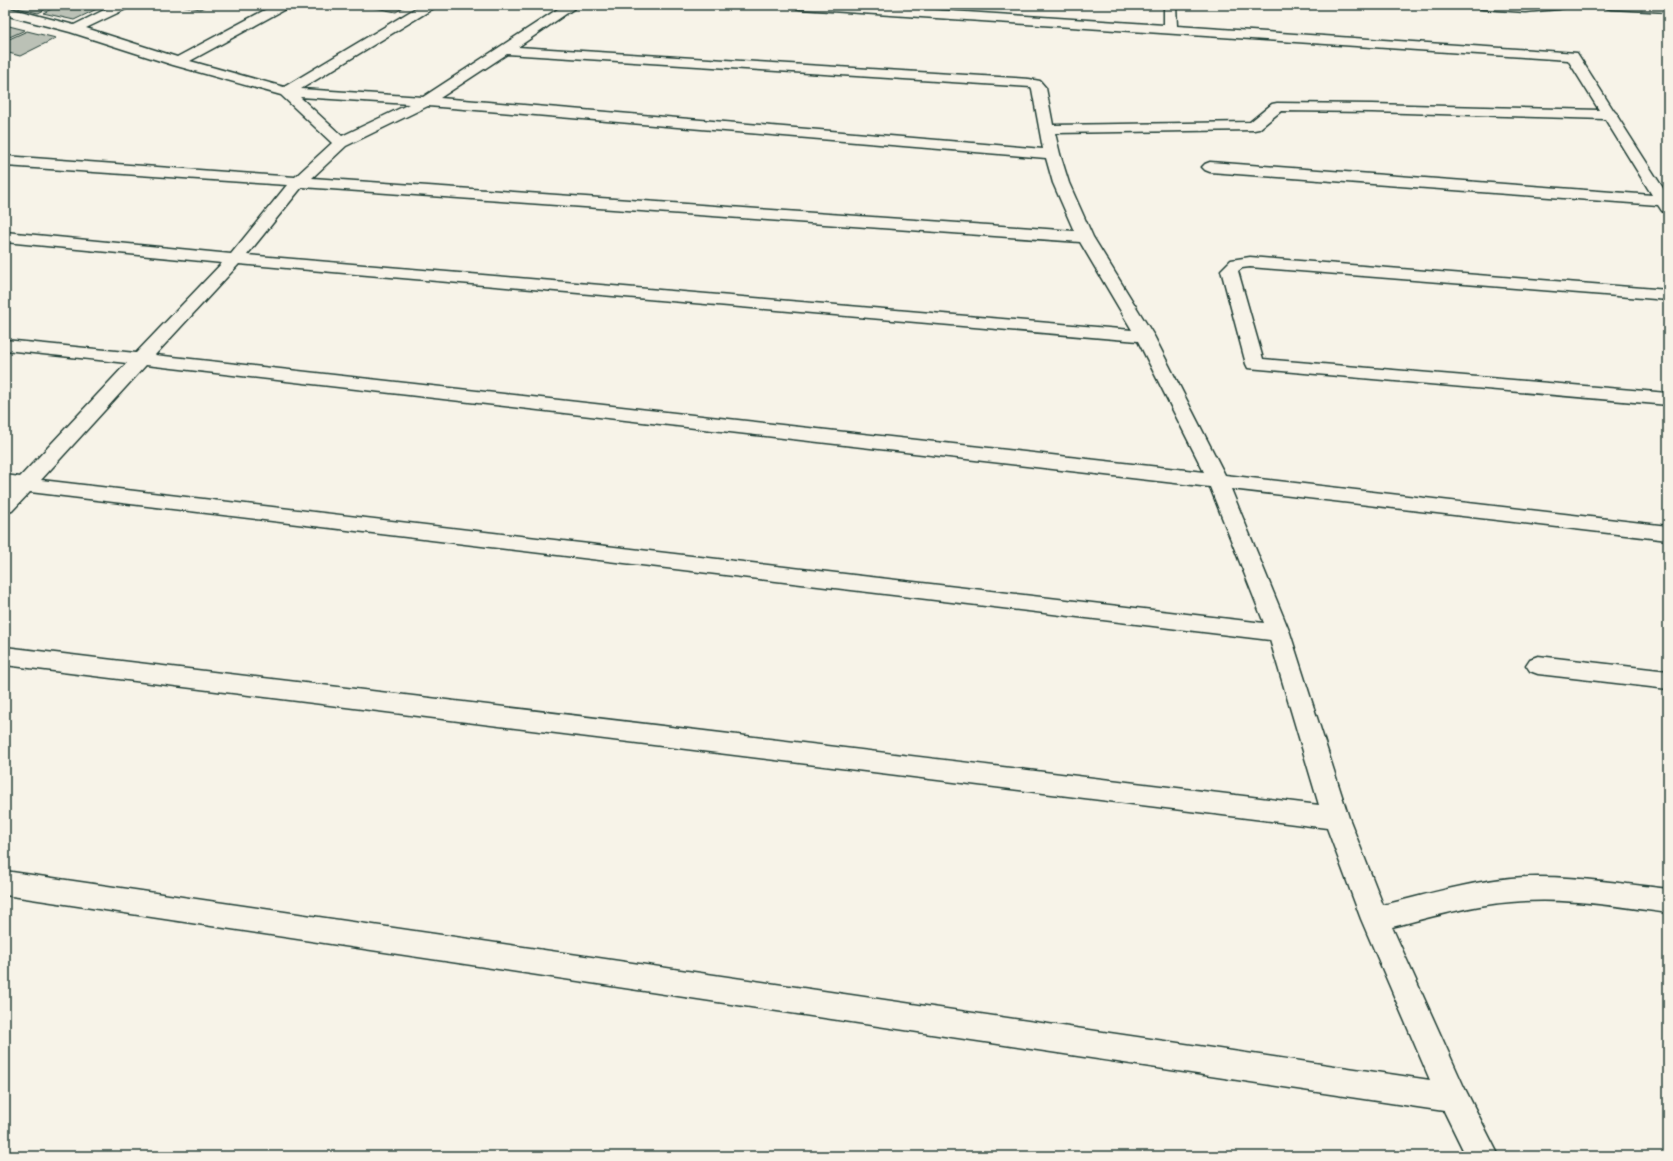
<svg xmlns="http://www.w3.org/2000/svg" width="1673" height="1161" viewBox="0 0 1673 1161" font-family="Pangolin,sans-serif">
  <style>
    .building { fill: #bbc1b6; stroke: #1f3d34 }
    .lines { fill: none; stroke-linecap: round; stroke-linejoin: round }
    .minor-casing { stroke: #1f3d34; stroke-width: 3 }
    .minor { fill: #f7f3e8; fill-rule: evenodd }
  </style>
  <rect width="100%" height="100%" fill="#f7f3e8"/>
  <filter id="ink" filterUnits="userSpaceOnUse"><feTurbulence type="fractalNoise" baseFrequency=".025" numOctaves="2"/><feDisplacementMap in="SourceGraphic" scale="8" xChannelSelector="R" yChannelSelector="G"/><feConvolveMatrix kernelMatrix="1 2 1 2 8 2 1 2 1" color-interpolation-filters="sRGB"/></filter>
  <g filter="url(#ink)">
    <path class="building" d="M5,5H55L38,13Z
      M60,5H91L101,7L74,20L43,13Z
      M180,5H208L200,9Z
      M360,5H407L396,12Z
      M5,25L25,30L5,39Z
      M27,31L56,38L20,56L5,52V41Z"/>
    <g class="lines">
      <defs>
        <path id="minor" d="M114,5H130L128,8L86,28L177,57L274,5H289L287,8L190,61L284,87L421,5H436L434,8L301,89L423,97L564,5H579L518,47L1029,79L1040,81L1046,88L1053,125L1250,122L1272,104L1277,103L1372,104L1599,110L1568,60L800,9L796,8L794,5H858L1164,25V5H1176L1177,26L1577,53L1614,111L1618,115L1617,116L1668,196V213L1662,211L1658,205L1210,172L1205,170L1202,167L1205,164L1210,162L1652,195L1605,119L1372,112L1281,111L1259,129L1254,130L1055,133L1060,154L1069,183L1093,237L1154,336L1225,475L1668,526V540L1231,489L1290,633L1349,818L1383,905C1425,895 1468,882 1511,878C1563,874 1616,883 1668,889V913C1616,906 1564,897 1511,902C1471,905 1431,917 1392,927L1464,1087L1499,1156H1466L1444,1111L5,895V871L1430,1080L1361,919L1327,828L5,665V647L1319,805L1270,640L30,492L12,511L5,513V493L9,489H5V475L20,477L127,363L5,350V340L136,353L222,263L5,242V232L231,254L287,185L5,166V156L295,177L332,143L281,95L173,65L70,32L5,15V7L74,25ZM507,54L1031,87L1032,89L1043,149L440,98ZM300,97L409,104L342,136ZM428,106L1046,158L1053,183L1074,231L312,178L346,146ZM302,187L1080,242L1132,330L247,255ZM239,264L1138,341L1204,472L155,355ZM146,365L1210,487L1264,623L41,480Z
          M1477,5H1565L1563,8L1559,9L1525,12L1483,9L1479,8Z
          M1605,5H1668V12L1611,9L1607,8Z
          M1250,257L1668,290V300L1250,267L1242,268L1238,271L1263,359L1668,393V405L1248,368L1246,364L1221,270L1231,260Z
          M1538,656L1668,671V689L1538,674L1530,671L1526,665L1530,659Z"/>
      </defs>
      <use href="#minor" class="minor-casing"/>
      <use href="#minor" class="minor"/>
    </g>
  </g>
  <rect width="1673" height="1161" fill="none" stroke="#f7f3e8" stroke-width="20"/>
  <rect x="10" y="10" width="1653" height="1141" fill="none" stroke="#1f3d34" stroke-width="1.5" filter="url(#ink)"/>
</svg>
